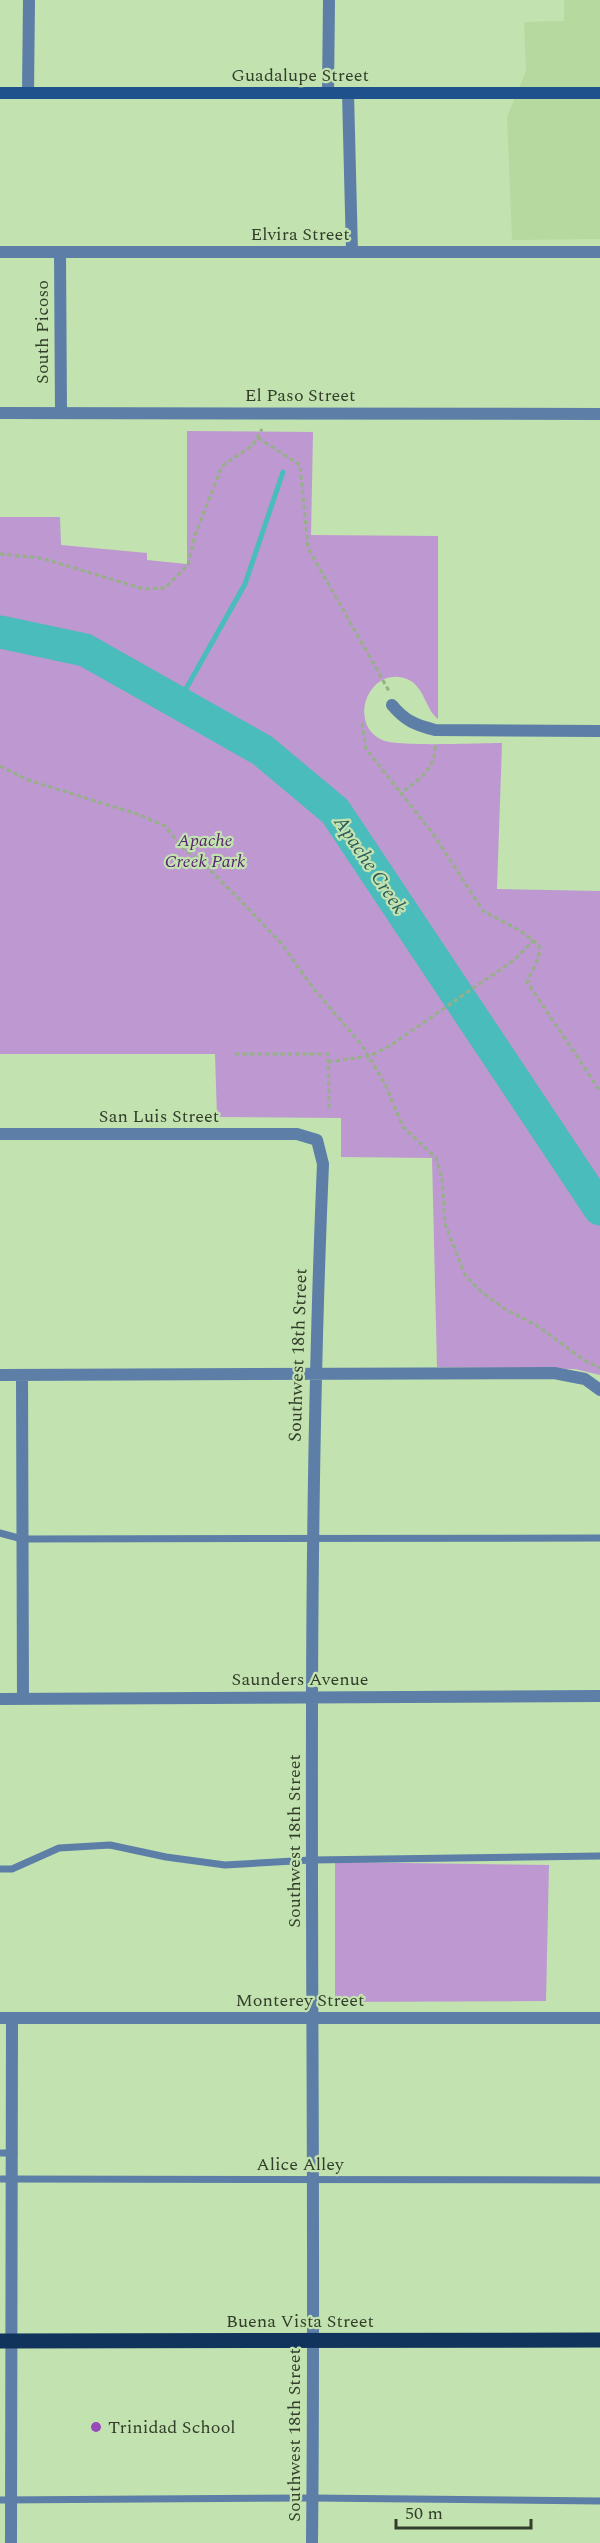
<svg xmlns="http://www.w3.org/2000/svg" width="600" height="2543" viewBox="0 0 600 2543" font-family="Spectral,serif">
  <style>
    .built { fill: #b6d9a0 }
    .green { fill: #be98d1 }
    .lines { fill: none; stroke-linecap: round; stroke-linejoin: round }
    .stream { stroke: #49bcbb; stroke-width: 5 }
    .river { stroke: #49bcbb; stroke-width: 33 }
    .path { stroke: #96b087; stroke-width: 3; stroke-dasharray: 4.5 3; stroke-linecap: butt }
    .lane { stroke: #5d7ea6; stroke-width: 7 }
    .street { stroke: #5d7ea6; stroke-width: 12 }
    .secondary { stroke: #1f528c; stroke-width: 12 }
    .primary { stroke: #11345d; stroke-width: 15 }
    .poi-dot { fill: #984abb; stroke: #c2e2b0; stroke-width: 2 }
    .labels { text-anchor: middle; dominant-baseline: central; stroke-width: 4.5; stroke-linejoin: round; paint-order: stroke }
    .street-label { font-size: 18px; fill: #323e2a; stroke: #c2e2b0 }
    .park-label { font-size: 18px; font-style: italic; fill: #5a2471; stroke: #c2e2b0 }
    .poi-label { font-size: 18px; fill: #323e2a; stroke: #c2e2b0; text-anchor: start }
    .water-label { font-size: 20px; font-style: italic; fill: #2c5d5d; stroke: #c2e2b0 }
  </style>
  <rect width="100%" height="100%" fill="#c2e2b0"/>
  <path class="built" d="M564,0H600V239L512,240L507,117L526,71L524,22L564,21Z"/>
  <path class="green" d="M187,431L313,432L311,535L438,536V719C424,708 425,684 404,678C367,668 348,725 382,740C396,747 481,743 502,743L497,889L600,891V1375L575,1369L437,1367L432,1158L341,1157V1118L217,1117L215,1054H0V517H60L61,545L147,553V560L187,564Z
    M335,1862L549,1865L546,2001L335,2002Z"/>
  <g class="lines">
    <path class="stream" d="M178,703L245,584L283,472"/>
    <path class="river" d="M0,632L85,650L262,750L335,811L600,1209"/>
    <path class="path" d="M258,438L300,465L308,548L389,691
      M0,554L41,558L144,589L165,588L188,565L195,535L222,466L253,445L262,429
      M362,723L366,749L401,793
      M435,746C436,769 418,780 401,793L434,835L483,911L519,930L539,945V957L527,982L600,1091
      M0,766L28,780L140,815L165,826L184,849L203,863L241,901L281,943L313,988L361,1044L385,1084L403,1127L436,1158L442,1177L445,1224L465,1275L478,1289L505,1309L536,1325L584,1360L600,1368
      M235,1054H328L329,1108
      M328,1062L370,1056L391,1045L514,960L534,940"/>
    <path class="lane" d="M0,1533L22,1539L600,1538
      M0,1869H12L59,1848L110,1845L166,1857L225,1865L311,1860L600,1856
      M0,2153H14
      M0,2179L600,2180
      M0,2500L312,2498L600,2501"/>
    <path class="street" d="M28,93L29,0
      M328,93L329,0
      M348,93L352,252
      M0,252H600
      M60,252L61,413
      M0,413L600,414
      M392,705C405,721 416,725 435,730L600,731
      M0,1134H297L317,1140L323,1164C303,1623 317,2083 312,2543
      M0,1375L554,1373L585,1379L600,1390
      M22,1375L23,1699
      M0,1699L600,1696
      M0,2018H600
      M11,2543L12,2018"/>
    <path class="secondary" d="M0,93H600"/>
    <path class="primary" d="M0,2341L600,2340"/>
  </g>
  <circle class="poi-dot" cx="96" cy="2427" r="6"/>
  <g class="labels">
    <g class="street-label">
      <text x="300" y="75">Guadalupe Street</text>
      <text x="300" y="234">Elvira Street</text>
      <text transform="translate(42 332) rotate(-90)">South Picoso</text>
      <text x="300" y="395">El Paso Street</text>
      <text x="159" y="1116">San Luis Street</text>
      <text transform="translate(298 1355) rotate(-88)">Southwest 18th Street</text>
      <text x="300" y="1679">Saunders Avenue</text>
      <text transform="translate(294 1841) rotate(-90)">Southwest 18th Street</text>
      <text x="300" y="2000">Monterey Street</text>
      <text x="300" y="2164">Alice Alley</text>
      <text x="300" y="2321">Buena Vista Street</text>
      <text transform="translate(294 2435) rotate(-90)">Southwest 18th Street</text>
    </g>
    <g class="park-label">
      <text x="205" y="840">Apache<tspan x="205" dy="21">Creek Park</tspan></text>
    </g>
    <g class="poi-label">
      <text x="108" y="2427">Trinidad School</text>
    </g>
    <g class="water-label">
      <text transform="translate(370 865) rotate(56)">Apache Creek</text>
    </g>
  </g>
  <path d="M396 2519v9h135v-9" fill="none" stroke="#323e2a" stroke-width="3"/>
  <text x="405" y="2519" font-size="18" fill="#323e2a" stroke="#c2e2b0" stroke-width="4.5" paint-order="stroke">50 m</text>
</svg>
